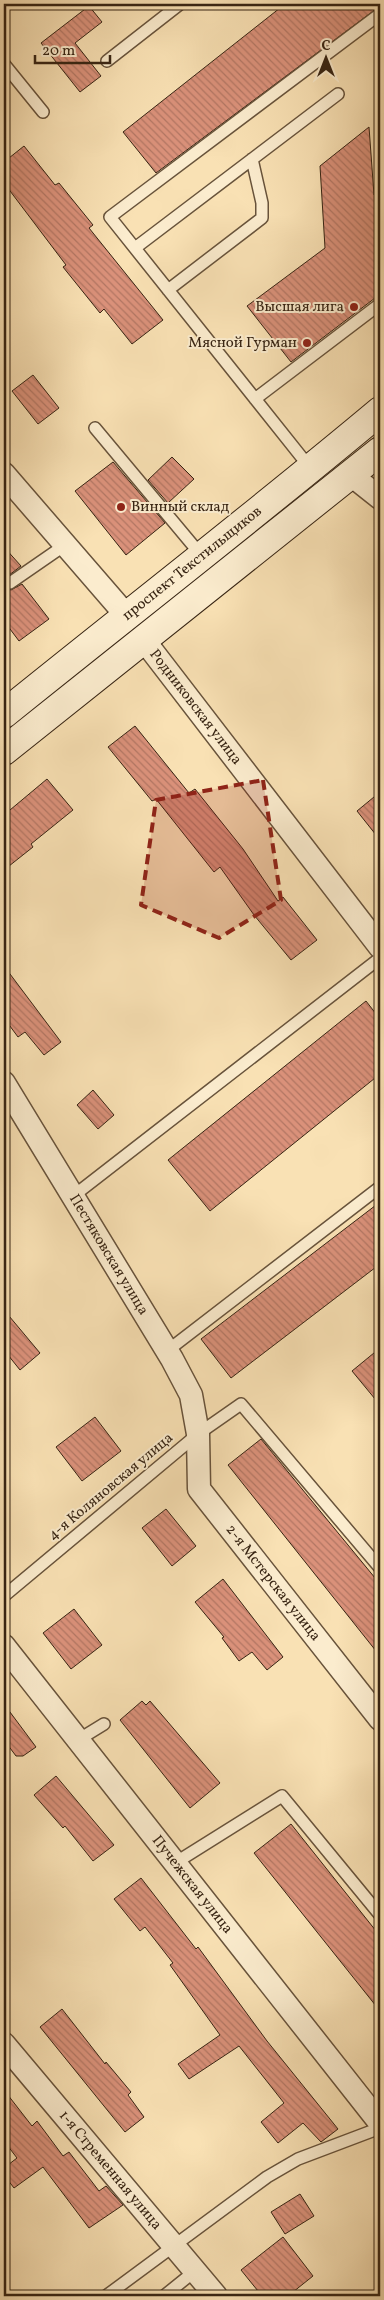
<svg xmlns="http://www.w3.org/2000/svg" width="384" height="2300" viewBox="0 0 384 2300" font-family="Vollkorn,serif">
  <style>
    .building { fill: url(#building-back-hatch); stroke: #372413 }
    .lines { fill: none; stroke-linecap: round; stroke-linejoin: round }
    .lane-casing { stroke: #68533b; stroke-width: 14 }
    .street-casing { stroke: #68533b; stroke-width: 25 }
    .secondary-casing { stroke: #372413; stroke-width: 30 }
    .lane { stroke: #fbecce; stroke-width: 11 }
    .street { stroke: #fbecce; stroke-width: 22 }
    .secondary { stroke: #fbecce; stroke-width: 28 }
    .marked { fill: #8f2418; fill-opacity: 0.2; stroke: #8f2418; stroke-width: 4; stroke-dasharray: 10 6; stroke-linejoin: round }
    .poi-dot { fill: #8f2418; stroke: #fbecce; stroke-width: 2 }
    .labels { text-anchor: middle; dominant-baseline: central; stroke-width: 4; stroke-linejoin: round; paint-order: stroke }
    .poi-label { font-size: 15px; fill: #372413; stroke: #fbecce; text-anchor: end }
    .street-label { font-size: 15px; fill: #372413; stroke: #fbecce }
  </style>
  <defs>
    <pattern id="building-back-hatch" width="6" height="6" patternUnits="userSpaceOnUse" patternTransform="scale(1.25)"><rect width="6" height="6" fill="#da917a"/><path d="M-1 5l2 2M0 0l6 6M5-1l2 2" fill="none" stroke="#b27663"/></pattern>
  </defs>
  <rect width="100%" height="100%" fill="#f9e1b4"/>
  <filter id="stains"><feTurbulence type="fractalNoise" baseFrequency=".004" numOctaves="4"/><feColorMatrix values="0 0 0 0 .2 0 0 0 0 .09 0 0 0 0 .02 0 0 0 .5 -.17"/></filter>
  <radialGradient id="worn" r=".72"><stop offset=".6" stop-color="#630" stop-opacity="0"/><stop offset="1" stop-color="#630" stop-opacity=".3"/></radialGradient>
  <path class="building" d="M285,4H380V6L156,173L123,132Z
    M89,6L102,22L75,43L101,76L80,92L41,43Z
    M369,127L374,195L380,194V297L375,298L291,362L247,306L325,248L320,166Z
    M24,146L55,185L59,183L93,225L89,228L163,320L132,344L104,309L100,313L63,267L66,265L4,183V162Z
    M33,375L59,408L38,424L12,391Z
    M172,457L194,479L168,503L148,480Z
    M113,462L165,523L126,555L75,491Z
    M4,547L21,566L4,579Z
    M22,584L49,619L19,641L4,621V587L11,590Z
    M135,726L189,793L195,789L243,849L278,901L283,897L317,940L291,960L254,915L220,867L214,872L156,799L152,801L108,747Z
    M47,779L73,810L31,844L33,847L4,870V815Z
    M380,792V840L357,811Z
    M4,966L61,1042L44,1055L25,1032L18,1037L4,1018Z
    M366,1001L380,1019V1074L210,1211L168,1160Z
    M93,1090L114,1115L98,1129L77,1105Z
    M380,1202V1264L231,1378L201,1339Z
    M4,1310L40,1353L20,1370L4,1350Z
    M380,1348V1405L352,1371Z
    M95,1417L121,1451L82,1481L56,1447Z
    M261,1439L380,1584V1656L228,1465Z
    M166,1509L196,1546L172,1566L142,1528Z
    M223,1579L283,1657L267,1670L252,1652L239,1661L222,1638L224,1637L195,1602Z
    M74,1609L102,1645L71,1669L43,1633Z
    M142,1701L146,1705L150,1701L220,1783L190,1808L120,1720Z
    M4,1704L36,1747L23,1756H16L4,1740Z
    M56,1776L114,1845L93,1861L65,1826L63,1828L34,1795Z
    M291,1824L380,1936V2011L254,1853Z
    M141,1878L196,1949L198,1947L267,2041L338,2129L321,2142L303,2123L278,2143L261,2122L284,2103L239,2046L189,2079L178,2064L220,2035L170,1965L173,1963L145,1927L140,1931L114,1899Z
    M62,2009L105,2064L106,2062L131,2092L128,2095L144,2117L125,2132L40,2027Z
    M4,2090L32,2126L37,2121L63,2156L69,2152L99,2191L106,2186L123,2205L89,2228L43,2167L14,2188L4,2175V2168L17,2158L4,2141Z
    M300,2194L314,2216L285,2234L271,2212Z
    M283,2237L313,2276L288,2296H262L241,2270Z"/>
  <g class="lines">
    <defs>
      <path id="lane" d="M107,61L180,4
        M4,64L43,112
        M135,248L338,94
        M168,290L262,218V203L252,159
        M255,399L380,304
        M95,428L201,555
        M311,469L110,217L380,14
        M10,583L65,545
        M72,1197L380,958
        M167,1351L380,1187
        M4,1596L198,1434L241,1404L380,1568
        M78,1740L104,1724
        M175,1863L282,1796L380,1915
        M106,2296L267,2177L298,2159L380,2128
        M164,2296L195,2271"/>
      <g id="street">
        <path d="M4,474L126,615"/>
        <path d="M351,475L380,498"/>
        <path id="s1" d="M143,639L380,947"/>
        <path id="s2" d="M4,1083L172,1359L191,1395L198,1434L199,1489L380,1719"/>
        <path id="s3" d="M4,1646L380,2123"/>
        <path id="s4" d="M4,2044L216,2296"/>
      </g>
      <g id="secondary">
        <path id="s5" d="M4,714C129,613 257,514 380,411"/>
        <path d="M4,751L380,451"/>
      </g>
    </defs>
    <use href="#lane" class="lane-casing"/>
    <use href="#street" class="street-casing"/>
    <use href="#secondary" class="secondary-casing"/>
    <use href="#lane" class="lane"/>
    <use href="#street" class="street"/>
    <use href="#secondary" class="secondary"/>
  </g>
  <path class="marked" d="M263,780L281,900L219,938L141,905L156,800Z"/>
  <g class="poi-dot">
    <circle cx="354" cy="307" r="5"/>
    <circle cx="307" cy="343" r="5"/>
    <circle cx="121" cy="507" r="5"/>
  </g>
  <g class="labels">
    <g class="poi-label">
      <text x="344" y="307">Высшая лига</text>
      <text x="297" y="343">Мясной Гурман</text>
      <text x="131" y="507" text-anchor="start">Винный склад</text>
    </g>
    <g class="street-label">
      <text stroke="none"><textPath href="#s5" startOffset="241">проспект Текстильщиков</textPath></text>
      <text stroke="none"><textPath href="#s1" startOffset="86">Родниковская улица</textPath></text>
      <text stroke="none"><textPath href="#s2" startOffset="201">Пестяковская улица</textPath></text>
      <text transform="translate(111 1487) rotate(-40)">4-я Коляновская улица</text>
      <text stroke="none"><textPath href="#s2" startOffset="578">2-я Мстерская улица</textPath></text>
      <text stroke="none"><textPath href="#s3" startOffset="304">Пучежская улица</textPath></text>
      <text stroke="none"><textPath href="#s4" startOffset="165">1-я Стременная улица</textPath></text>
    </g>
  </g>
  <rect width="384" height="2300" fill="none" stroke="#f9e1b4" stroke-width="20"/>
  <rect x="5" y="5" width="374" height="2290" fill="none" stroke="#372413" stroke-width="2.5"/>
  <rect x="10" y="10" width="364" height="2280" fill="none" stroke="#372413"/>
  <g transform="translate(326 58)" stroke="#fbecce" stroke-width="4" paint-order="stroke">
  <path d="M0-4L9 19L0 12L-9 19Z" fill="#372413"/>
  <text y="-8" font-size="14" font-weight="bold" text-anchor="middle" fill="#372413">С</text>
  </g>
  <path d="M35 55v8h75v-8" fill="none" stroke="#372413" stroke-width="2.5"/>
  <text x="42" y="55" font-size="15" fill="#372413" stroke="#fbecce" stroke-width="4" paint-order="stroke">20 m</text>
  <rect width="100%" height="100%" filter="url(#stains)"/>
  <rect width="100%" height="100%" fill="url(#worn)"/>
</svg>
